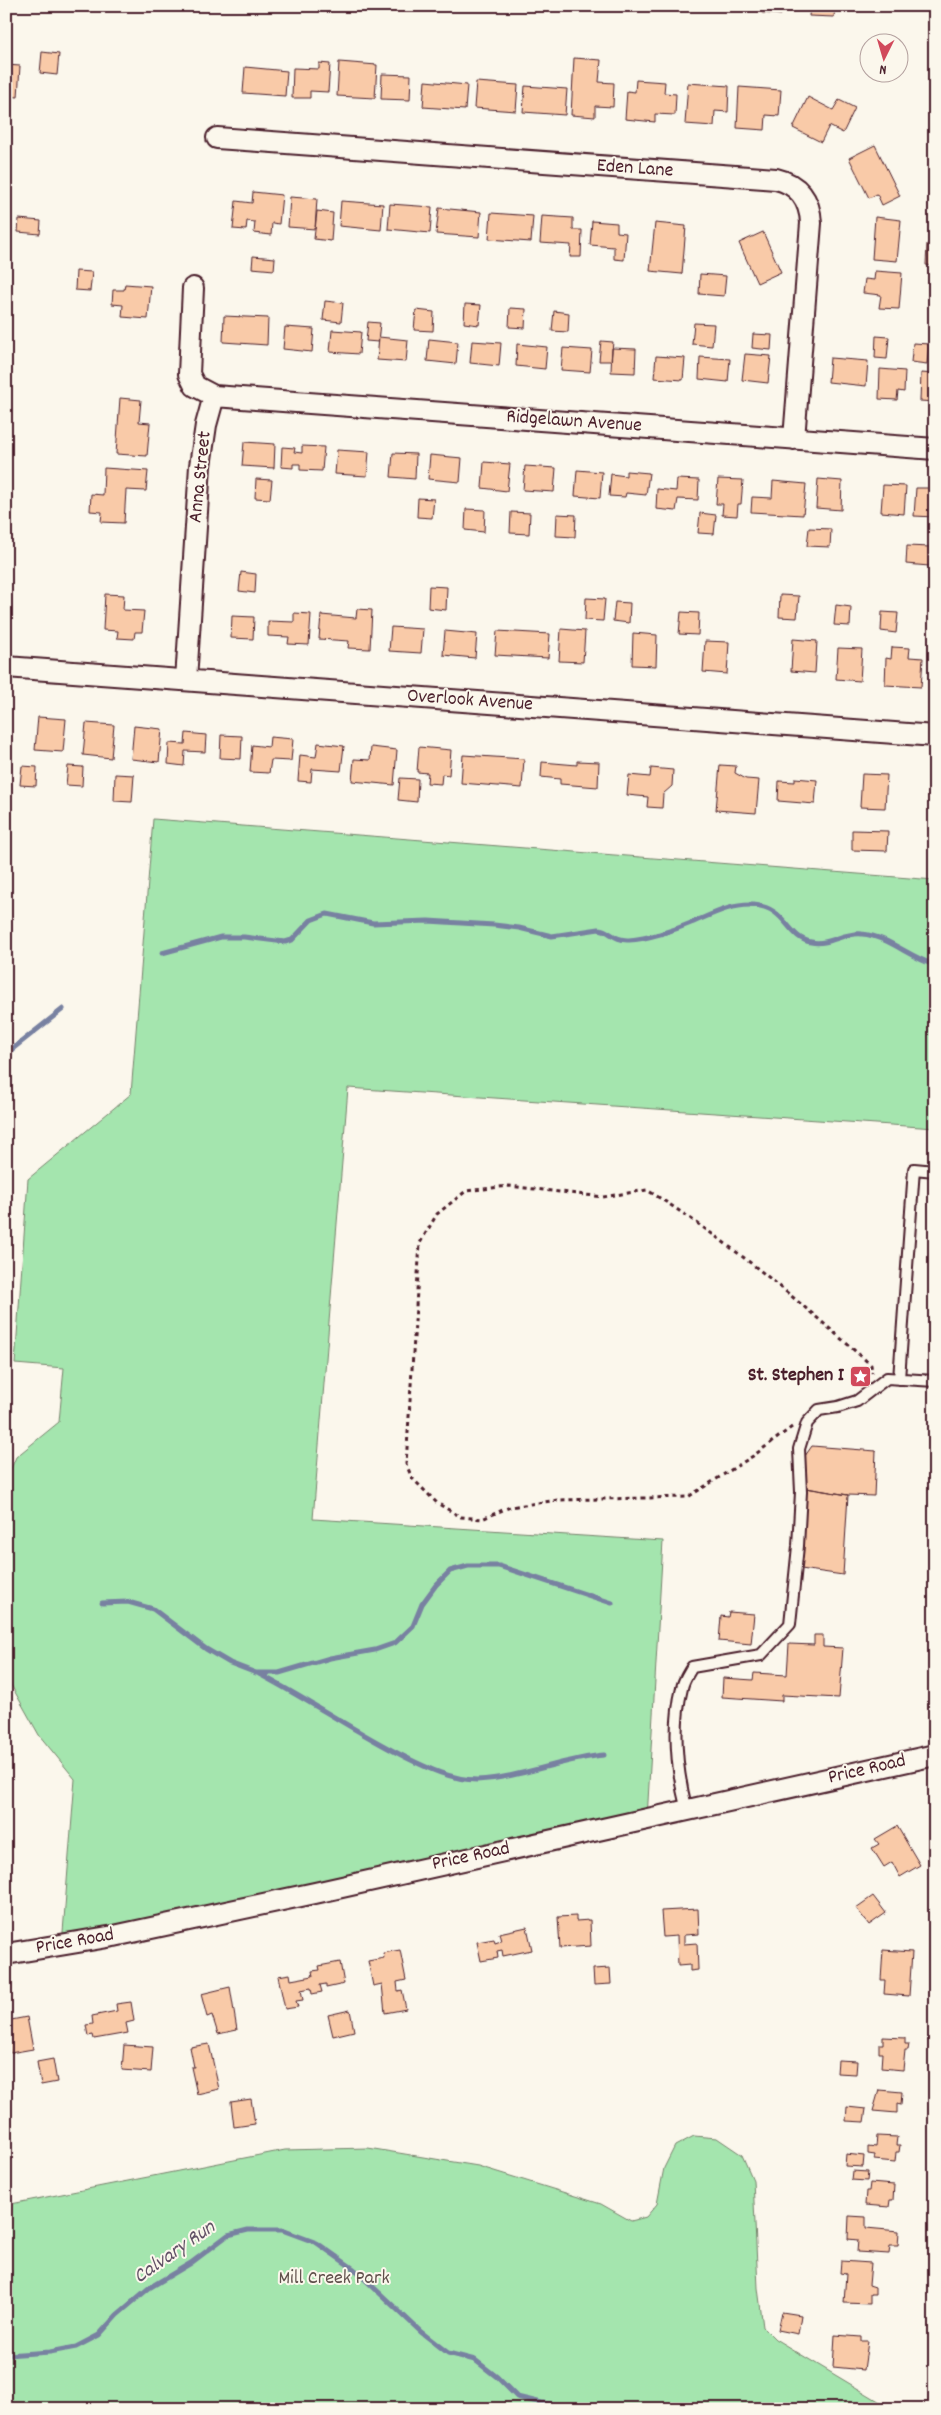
<svg xmlns="http://www.w3.org/2000/svg" width="941" height="2415" viewBox="0 0 941 2415" font-family="Dekko,sans-serif">
  <style>
    .green { fill: #a4e5ae; stroke: #77826c }
    .lines { fill: none; stroke-linecap: round; stroke-linejoin: round }
    .stream { stroke: #7881a1; stroke-width: 5 }
    .building { fill: #f9caa8; stroke: #4a1f2b }
    .lane-casing { stroke: #4a1f2b; stroke-width: 14 }
    .street-casing { stroke: #4a1f2b; stroke-width: 24 }
    .path { stroke: #4a1f2b; stroke-width: 3; stroke-dasharray: 4 4; stroke-linecap: butt }
    .lane { stroke: #fbf7ec; stroke-width: 10 }
    .street { stroke: #fbf7ec; stroke-width: 20 }
    .labels { text-anchor: middle; dominant-baseline: central; stroke-width: 4; stroke-linejoin: round; paint-order: stroke }
    .street-label { font-size: 20px; fill: #4a1f2b; stroke: #fbf7ec }
    .poi-label { font-size: 20px; font-weight: bold; fill: #4a1f2b; stroke: #fbf7ec; text-anchor: end }
    .park-label { font-size: 20px; fill: #60504c; stroke: #fbf7ec }
    .water-label { font-size: 21px; font-style: italic; fill: #615066; stroke: #fbf7ec }
  </style>
  <rect width="100%" height="100%" fill="#fbf7ec"/>
  <filter id="ink" filterUnits="userSpaceOnUse"><feTurbulence type="fractalNoise" baseFrequency=".02" numOctaves="2"/><feDisplacementMap in="SourceGraphic" scale="10" xChannelSelector="R" yChannelSelector="G"/><feConvolveMatrix kernelMatrix="1 2 1 2 8 2 1 2 1" color-interpolation-filters="sRGB"/></filter>
  <g filter="url(#ink)">
    <path class="green" d="M153,819L935,880V1128L348,1088L313,1519L663,1541L647,1819L62,1945L75,1779L39,1735L6,1676V1480L16,1457L59,1422L64,1368L15,1364L28,1179L131,1094Z
      M694,2136L717,2138L742,2155L753,2180L758,2288L763,2327L775,2339L892,2409H6V2205L285,2150L368,2148L478,2166L601,2204L631,2221L646,2217L657,2204L664,2168L675,2146Z"/>
    <g class="lines">
      <path class="stream" d="M162,953L221,937H244L285,942L292,940L311,920L327,914L373,923L428,921L494,925L519,928L552,936L599,929C610,930 614,941 629,940C647,939 675,930 691,923C711,915 730,904 753,905C787,907 787,938 811,942C829,946 843,932 862,934C888,936 910,958 935,965
        M6,1054L63,1009
        M102,1603L128,1602L153,1609L206,1649L230,1663L256,1673H279L330,1658L375,1650L395,1643L413,1626L422,1604L436,1585L450,1571L468,1566H499L612,1603
        M259,1674C309,1700 355,1732 405,1757C427,1768 452,1780 477,1780C521,1778 561,1759 604,1755
        M6,2355L50,2352L76,2347L99,2335L117,2315L149,2288L191,2263L228,2235L248,2230H282L317,2243L354,2269L421,2332L448,2353L475,2360L497,2377L517,2397L542,2403L591,2409"/>
    </g>
    <path class="building" d="M763,6H782L781,15L762,13Z
      M810,6H835L834,17L809,16Z
      M42,52L59,54L57,75L40,73Z
      M574,58L601,60L599,82L614,83L613,107L595,106V117L571,115Z
      M339,62L377,65L375,98L337,96Z
      M319,63L330,64L328,92L310,91V98H292L293,68L319,69Z
      M6,65L20,66L18,97L6,96Z
      M245,67L287,71L285,96L243,93Z
      M382,74L411,75L410,100L381,99Z
      M636,80L665,82L664,93L676,94L675,115L655,114V122L625,119L627,91L635,92Z
      M425,81L467,85L465,110L423,107Z
      M476,82L518,85L516,111L474,108Z
      M688,83L729,86L728,112L715,111L714,126L685,124Z
      M525,86L567,89L565,115L523,112Z
      M739,87L781,90L779,116L766,115L765,130L737,128Z
      M808,97L833,110L839,100L855,108L843,133L829,126L821,142L793,128Z
      M875,145L900,196L882,205L877,194L869,198L849,158Z
      M253,192L282,195L279,224L272,223L271,235L254,233L255,222L247,221L246,230L233,229L236,201L252,203Z
      M290,197L317,199L315,229L288,227Z
      M341,201L383,204L381,230L339,226Z
      M390,204L432,207L430,233L388,229Z
      M439,208L481,212L479,237L436,234Z
      M317,211L333,213L331,241L314,239Z
      M491,213L533,216L531,242L489,239Z
      M542,216L573,218V230H582L581,257H570L571,245L540,243Z
      M875,217L901,220L897,261L872,259Z
      M19,219L41,221L40,234L18,232Z
      M592,221L617,223V232L626,233L624,260L614,259V247L590,245Z
      M655,223L686,226L682,274L650,271Z
      M763,232L781,272L757,283L739,243Z
      M927,244L935,245V266L926,265Z
      M253,256L275,258L274,270L252,268Z
      M76,271L92,272L90,291L75,290Z
      M875,271L902,273L899,309L879,308L881,295L863,293L865,279L874,280Z
      M700,274L726,276L724,296L699,294Z
      M125,284L151,286L148,319L122,317L123,305L112,304L113,290H124Z
      M325,301L343,303L341,322L323,320Z
      M465,304L481,305L479,325L464,323Z
      M510,308L526,309L525,328L509,327Z
      M416,310L434,312L433,331L414,330Z
      M554,311L569,313L568,332L552,331Z
      M224,316L268,318L267,345L223,342Z
      M368,322L380,323L378,342L366,341Z
      M694,323L714,324L712,346L692,344Z
      M285,327L314,329L312,352L283,349Z
      M332,330L361,332L359,354L330,352Z
      M753,334L772,335L771,350L752,348Z
      M876,336L889,337L887,359L875,358Z
      M379,337L408,340L406,362L377,360Z
      M429,339L458,342L456,364L427,361Z
      M472,341L501,343L499,366L470,363Z
      M601,341L613,342L611,361H599Z
      M913,343L929,344L927,364L911,362Z
      M517,344L547,347L545,369L516,366Z
      M563,348L592,350L590,372L561,370Z
      M612,348L636,349L635,373L611,372Z
      M745,354L771,356L768,383L742,380Z
      M656,356L685,358L683,380L654,378Z
      M700,357L730,359L728,382L699,379Z
      M830,358L868,361L866,386L828,382Z
      M880,369L905,371L904,392L898,391L897,400L879,399Z
      M921,373L935,374V402L920,401Z
      M120,398L141,400L139,422L150,423L147,456L116,454Z
      M244,442L275,444L274,468L242,466Z
      M302,446L324,447L322,471L300,470V464H293V468L281,467L282,447L295,448L294,452L302,453Z
      M337,450L369,452L367,476L335,474Z
      M393,453L416,454L415,479L391,477Z
      M430,455L462,458L460,482L428,479Z
      M484,462L510,464L507,491L482,488Z
      M525,466L556,468L554,492L523,490Z
      M104,468L148,471L146,491L126,490L124,523L101,522L102,512L90,511L91,494L103,495Z
      M577,470L602,472L600,498L575,496Z
      M626,471L649,473L646,495L626,493L625,497L609,496L611,474L626,476Z
      M256,479L272,480L270,499L255,498Z
      M677,479L699,480L698,500L678,499L676,511L656,509L657,489L676,491Z
      M718,479L743,480L741,504H738L737,516L722,515L723,504H716Z
      M818,479L842,481L841,510L816,508Z
      M773,481L806,484L803,515L751,512L752,497L772,498Z
      M883,485L906,486L904,514L881,512Z
      M916,488H935V517L914,516Z
      M418,498L434,499L432,518L417,517Z
      M466,509L485,510L484,532L465,530Z
      M511,512L530,513L529,534L510,533Z
      M700,513L716,515L714,534L698,533Z
      M557,514L576,515L575,537L556,536Z
      M809,528L831,529L830,547L807,546Z
      M907,546L930,547L929,566L906,564Z
      M241,572L256,574L255,593L239,591Z
      M429,586L447,587L446,610L428,608Z
      M105,594L124,595L123,610L144,611L142,632H135L134,639L117,638L118,631L103,630Z
      M780,595L799,596L797,618L779,617Z
      M586,598L605,599L603,621L585,620Z
      M615,602L630,603L629,623L613,621Z
      M836,605L851,607L850,626L834,625Z
      M357,609L372,610L370,649L348,648L349,641L319,639L321,615L356,618Z
      M681,612L699,613L698,635L679,634Z
      M882,612L898,613L896,633L881,631Z
      M294,613L311,614L309,645L288,644L289,637L268,636V621L294,622Z
      M232,616L254,617L253,639L231,638Z
      M391,627L423,629L421,653L389,651Z
      M561,629L585,631L583,662L559,661Z
      M445,631L477,634L475,658L443,655Z
      M497,631L550,634L548,658L495,655Z
      M633,633L657,635L656,666L632,665Z
      M793,639L817,641L815,673L791,671Z
      M705,641L729,642L727,674L703,672Z
      M892,647L910,648L909,657L923,658L921,687L885,685L886,658L891,659Z
      M838,648L862,649L860,681L836,679Z
      M38,717L66,719L63,752L35,750Z
      M86,723L114,725L111,758L83,755Z
      M134,726L162,729L159,762L131,759Z
      M186,733L206,735L205,752L185,751L184,766L168,764L169,743L185,744Z
      M221,735L242,736L241,759L220,758Z
      M270,737L293,739L291,761L271,760L269,773L250,772L252,745L269,747Z
      M318,743L344,746L341,771L312,769L311,782L298,781L300,755L316,757Z
      M371,747L397,750L394,785L352,781L354,759L370,760Z
      M419,747L451,750L449,775L442,774L441,784L427,783L428,773L417,772Z
      M463,755L524,759L522,788L461,783Z
      M577,761L599,762L598,787L560,784V779L541,777L542,762L577,765Z
      M720,765L736,766L735,773L746,779L759,780L756,813L716,810Z
      M22,766L37,767L36,786L20,785Z
      M68,766L83,767L82,786L66,785Z
      M651,768L673,770L672,786L663,794L662,808L647,807L648,797L627,795L629,775L650,777Z
      M115,774L134,775L132,802L114,801Z
      M862,774L887,775L885,808L860,807Z
      M400,778L418,779L417,802L398,800Z
      M795,778L817,780L815,804L778,801L779,781L795,782Z
      M852,830L888,831L887,851L852,850Z
      M812,1446L876,1451L874,1496L848,1495L806,1488L800,1463Z
      M806,1488L848,1495L843,1575L801,1569Z
      M729,1612L754,1614L751,1644L719,1641L721,1616L728,1617Z
      M814,1635H823V1647L843,1648L839,1698L782,1695V1701L722,1697L723,1678L753,1680L754,1673L787,1675L789,1644L814,1645Z
      M897,1826L920,1865L900,1877L892,1862L884,1867L872,1848L879,1844L875,1839Z
      M873,1896L886,1913L869,1925L856,1908Z
      M698,1909L699,1934L684,1935V1944L697,1943L698,1970L690,1971V1965L678,1966L677,1936L663,1937L661,1911Z
      M576,1916V1921L590,1920L591,1946L560,1948L558,1917Z
      M527,1927L532,1950L503,1956L502,1950L497,1951L498,1958L481,1961L477,1942L494,1939L495,1943L501,1941L499,1933Z
      M400,1950L406,1980L397,1982L398,1991L402,1990L406,2009L385,2013L382,1984L373,1986L368,1961L384,1958L383,1953Z
      M883,1950L912,1952L909,1996L884,1994L885,1980H881Z
      M340,1962L344,1984L326,1988V1984L320,1985L322,1992L312,1994L311,1988L301,1990L303,2000L296,2001L298,2007L285,2009L278,1976L290,1974L291,1980L313,1976L312,1971L320,1970L319,1966Z
      M610,1968L611,1984L594,1985L593,1969Z
      M230,1987L237,2030L218,2034L212,2015L207,2017L201,1994Z
      M131,2002L134,2021L126,2023L128,2033L94,2039L93,2035L88,2036L86,2025L93,2024L92,2016L117,2011L116,2004Z
      M350,2010L354,2031L333,2036L328,2015Z
      M27,2017L33,2049L10,2053L6,2021Z
      M883,2037L905,2038V2044H909L908,2050H905L903,2070L881,2068L882,2053H879V2044H883Z
      M209,2044L219,2089L197,2094L191,2067H194L190,2047Z
      M124,2045L153,2047L151,2072L122,2070Z
      M53,2059L57,2082L41,2085L37,2062Z
      M838,2060L857,2061L856,2074L837,2073Z
      M879,2090L902,2092L901,2105L897,2104V2113L873,2111Z
      M251,2099L255,2124L234,2127L231,2102Z
      M847,2107L866,2109L864,2122L846,2121Z
      M877,2136L897,2137L896,2145H900L899,2152H896L895,2162L874,2160L875,2155L868,2154V2146L876,2147Z
      M846,2154L864,2156L863,2167L845,2166Z
      M852,2171L868,2172L867,2181L851,2180Z
      M870,2183L894,2185L893,2200H890L889,2207L865,2205L866,2191H869Z
      M849,2216L866,2217V2228L899,2231L898,2246H890L889,2254L857,2252L858,2240L848,2239Z
      M841,2261L871,2263L869,2285L875,2287V2294H870V2304L844,2303L846,2274L840,2273Z
      M782,2312L801,2315L798,2334L778,2330Z
      M835,2335L861,2337V2341H868L864,2370L833,2367Z"/>
    <g class="lines">
      <defs>
        <path id="lane" d="M899,1379L914,1169L935,1171
          M687,1811C677,1772 672,1728 682,1688C683,1681 688,1674 692,1667L761,1655L790,1624L798,1546L801,1492L799,1449L807,1423L819,1410L838,1407L857,1401L887,1378L935,1381"/>
        <path id="street" d="M217,138L776,179C798,184 810,200 811,223L794,439
          M193,288L189,374L195,386L214,396L935,449
          M6,667L935,736
          M186,680L200,466L206,425L214,396
          M6,1954L114,1936L315,1893L935,1755"/>
      </defs>
      <use href="#lane" class="lane-casing"/>
      <use href="#street" class="street-casing"/>
      <path class="path" d="M792,1427L753,1456L688,1497L558,1500L510,1507L482,1519L461,1517L437,1503L412,1478L406,1464L420,1243L437,1214L466,1191L509,1186L603,1197L647,1190C728,1240 800,1302 871,1365L872,1373"/>
      <use href="#lane" class="lane"/>
      <use href="#street" class="street"/>
    </g>
  </g>
  <defs>
    <symbol id="sight-square" viewBox="-11 -11 22 22"><rect x="-9" y="-9" width="18" height="18" rx="4" fill="#d1495b" stroke="#fbf7ec"/><path d="M0-6L1.8-2.2L6-1.7L2.9 1.2L3.7 5.4L0 3.3L-3.7 5.4L-2.9 1.2L-6-1.7L-1.8-2.2Z" fill="#fff"/></symbol>
  </defs>
  <g fill-rule="evenodd">
    <use href="#sight-square" x="848" y="1364" width="25" height="25"/>
  </g>
  <g class="labels">
    <g class="street-label">
      <text transform="translate(635 169) rotate(4)">Eden Lane</text>
      <text transform="translate(574 422) rotate(4)">Ridgelawn Avenue</text>
      <text transform="translate(201 477) rotate(-84)">Anna Street</text>
      <text transform="translate(470 701) rotate(4)">Overlook Avenue</text>
      <text transform="translate(867 1770) rotate(-13)">Price Road</text>
      <text transform="translate(471 1857) rotate(-12)">Price Road</text>
      <text transform="translate(75 1942) rotate(-10)">Price Road</text>
    </g>
    <g class="poi-label">
      <text x="844" y="1376">St. Stephen I</text>
    </g>
    <g class="park-label">
      <text x="334" y="2279">Mill Creek Park</text>
    </g>
    <g class="water-label">
      <text transform="translate(175 2253) rotate(-35)">Calvary Run</text>
    </g>
  </g>
  <rect width="941" height="2415" fill="none" stroke="#fbf7ec" stroke-width="25"/>
  <rect x="12" y="12" width="916" height="2390" fill="none" stroke="#4a1f2b" stroke-width="2" filter="url(#ink)"/>
  <g transform="translate(884 58) rotate(185)"><circle r="24" fill="#fbf7ec" stroke="#b4a19f"/>
  <path d="M0-4L9 19L0 12L-9 19Z" fill="#d1495b"/>
  <text y="-8" font-size="14" font-weight="bold" text-anchor="middle" fill="#4a1f2b">N</text>
  </g>
</svg>
